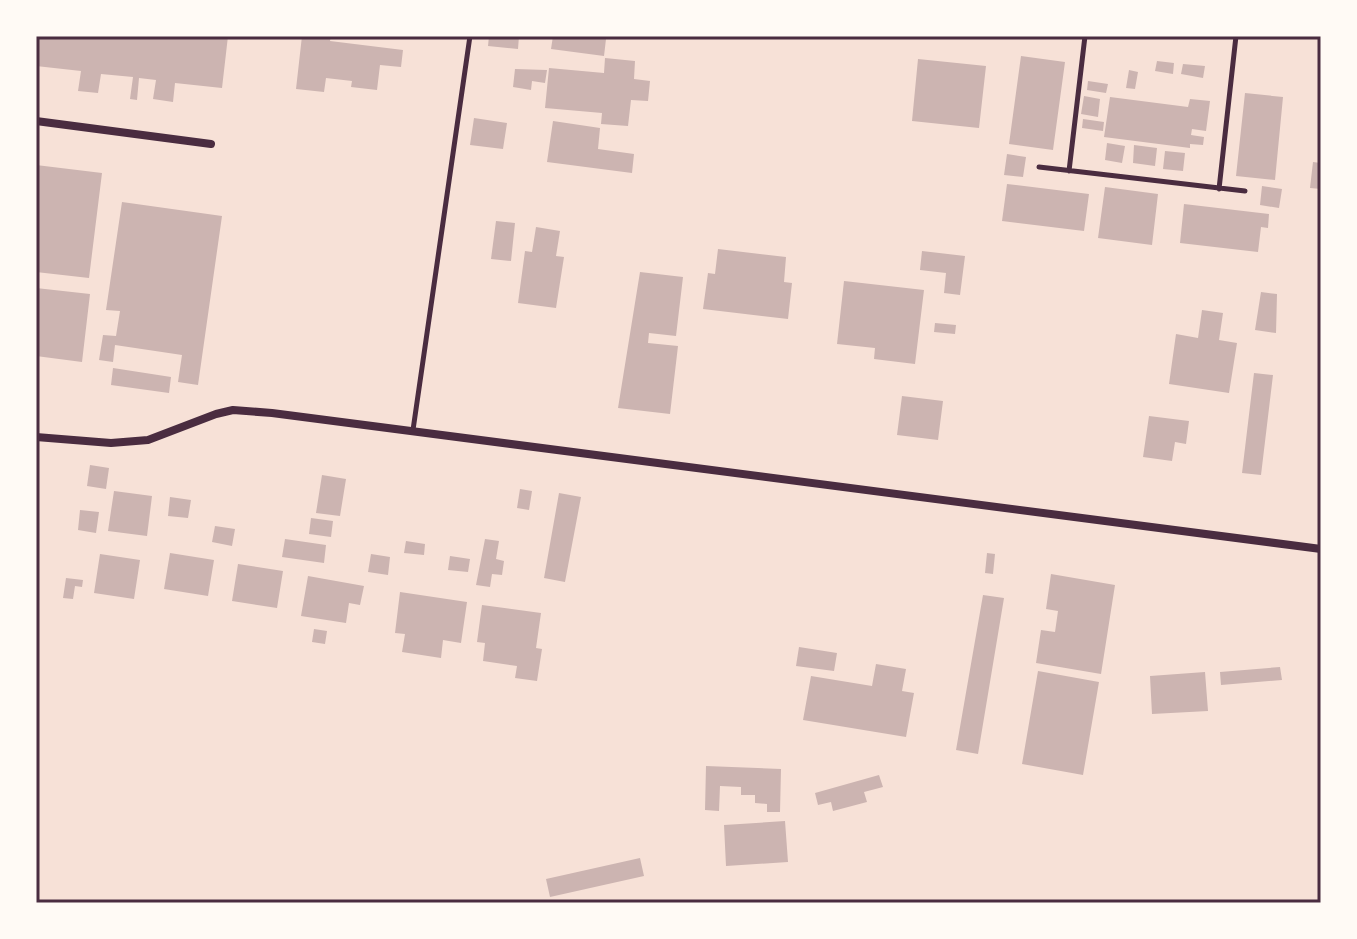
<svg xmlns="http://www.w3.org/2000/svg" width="1357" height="939" viewBox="0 0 1357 939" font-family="'Open Sans',sans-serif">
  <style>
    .building { fill: #ccb4b1 }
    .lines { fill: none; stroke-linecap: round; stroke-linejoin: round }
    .service { stroke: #4a2c40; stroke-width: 5 }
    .minor { stroke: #4a2c40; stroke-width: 8 }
    .neatline { fill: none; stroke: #4a2c40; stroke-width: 3 }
  </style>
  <rect width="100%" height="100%" fill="#f7e1d7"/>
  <path class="building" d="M36,36H228L222,88L175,83L173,102L153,99L156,80L139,78L137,100L130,99L133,77L101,74L98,93L78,91L81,71L36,66Z
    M302,36H331L330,41L403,50L401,67L380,65L377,90L351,87L352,81L326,78L324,92L296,89Z
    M489,36H519L518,49L488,46Z
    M553,36L606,39L604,56L551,49Z
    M1021,56L1065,62L1053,150L1009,144Z
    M605,58L635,61L634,79L650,81L648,101L631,100L628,126L601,124L602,113L545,108L549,68L604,73Z
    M918,59L986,66L979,128L912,121Z
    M1157,61L1174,63L1173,74L1155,71Z
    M1183,64L1205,66L1203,78L1181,74Z
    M515,69L547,70L545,83L532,81L531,90L513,87Z
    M1129,70L1138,72L1135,89L1126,88Z
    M1088,81L1108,84L1106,93L1087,90Z
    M1245,93L1283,97L1275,180L1236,176Z
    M1084,96L1100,99L1098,117L1081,114Z
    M1110,97L1188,107L1190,99L1210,101L1206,131L1192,129L1191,135L1204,137L1203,145L1190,144V148L1104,137Z
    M474,118L507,123L503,149L470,145Z
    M1083,119L1104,122L1103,131L1082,128Z
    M553,121L600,128L598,149L634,154L632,173L547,162Z
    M1107,143L1125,146L1122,163L1105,160Z
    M1134,145L1157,148L1155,166L1133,163Z
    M1165,151L1185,153L1183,171L1163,169Z
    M1007,154L1026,157L1023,177L1004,175Z
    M1313,162L1321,163V189L1310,188Z
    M36,165L102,173L89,278L36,272Z
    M1007,184L1089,194L1084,231L1002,221Z
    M1262,186L1282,189L1279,208L1260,205Z
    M1105,187L1158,194L1152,245L1098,238Z
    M122,202L222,216L198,385L178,382L182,355L115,345L113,362L99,360L103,335L116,336L120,311L106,310Z
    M1184,204L1269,214L1268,228L1261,227L1258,252L1180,243Z
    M496,221L515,223L511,261L491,259Z
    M536,227L560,231L556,256L564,257L556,308L518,303L525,251L532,252Z
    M718,249L786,257L784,282L792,283L788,319L703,309L708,273L715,274Z
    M922,251L965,256L960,295L944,293L946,273L920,270Z
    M640,272L683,277L676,336L649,333L648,343L678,346L670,414L618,408Z
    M844,281L924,290L915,364L874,359L875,348L837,344Z
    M36,288L90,294L82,362L36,356Z
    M1261,292L1277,294L1276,333L1255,330Z
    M1202,310L1223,313L1219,340L1237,343L1229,393L1169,384L1176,334L1198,338Z
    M935,323L956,325L955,334L934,332Z
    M113,368L171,377L169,393L111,385Z
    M1254,373L1273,375L1261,475L1242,473Z
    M902,396L943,401L938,440L897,435Z
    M1149,416L1189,421L1186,444L1175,442L1172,461L1143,457Z
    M90,465L109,468L106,489L87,486Z
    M322,475L346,479L340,516L316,513Z
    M520,489L532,491L529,510L517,508Z
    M114,491L152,496L147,536L108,531Z
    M559,493L581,497L565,582L544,578Z
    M170,497L191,500L188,518L168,516Z
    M80,510L99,512L96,533L78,530Z
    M311,518L333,521L331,537L309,534Z
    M215,526L235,529L232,546L212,542Z
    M285,539L326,545L324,563L282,557Z
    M485,539L499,541L496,559L504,561L502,575L492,574L490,587L476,585Z
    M406,541L425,544L424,555L404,553Z
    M170,553L214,560L208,596L164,589Z
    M987,553L995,554L993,574L985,573Z
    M100,554L140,560L134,599L94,593Z
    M371,554L390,557L388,575L368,572Z
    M450,556L470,559L468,572L448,570Z
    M238,564L283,571L277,608L232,601Z
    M1051,574L1115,585L1101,674L1036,663L1041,630L1055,632L1058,611L1046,609Z
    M308,576L364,586L360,605L349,603L346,623L301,616Z
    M66,578L83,580L82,587L75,586L73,599L63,598Z
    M400,592L467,602L461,643L443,640L441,658L402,652L405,634L395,633Z
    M983,595L1004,598L978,754L956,750Z
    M482,605L541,613L536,648L542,649L537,681L515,678L517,666L483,661L485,643L477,642Z
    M314,629L327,631L325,644L312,642Z
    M799,647L837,653L834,671L796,666Z
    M876,664L906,669L902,691L914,693L906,737L803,720L811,676L872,686Z
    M1280,667L1282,680L1221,685L1220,672Z
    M1038,671L1099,682L1083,775L1022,764Z
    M1205,672L1208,711L1152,714L1150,676Z
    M706,766L781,769L780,812H767V804L755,803V795H741V787L720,786L719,811L705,810Z
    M879,775L883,787L864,792L867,802L833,811L831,802L818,805L815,793Z
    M785,821L788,862L726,866L724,825Z
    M640,858L644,876L550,897L546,879Z"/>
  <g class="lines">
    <path class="service" d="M1039,167L1245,191
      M1069,171L1085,36
      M1219,189L1236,36
      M413,430L470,36"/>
    <path class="minor" d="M36,121L211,144
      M36,437L111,443L148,440L216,414L233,410L272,413L1321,549"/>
  </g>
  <rect width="1357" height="939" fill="none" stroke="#fffaf5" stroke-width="76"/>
  <rect x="38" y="38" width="1281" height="863" class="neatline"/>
</svg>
